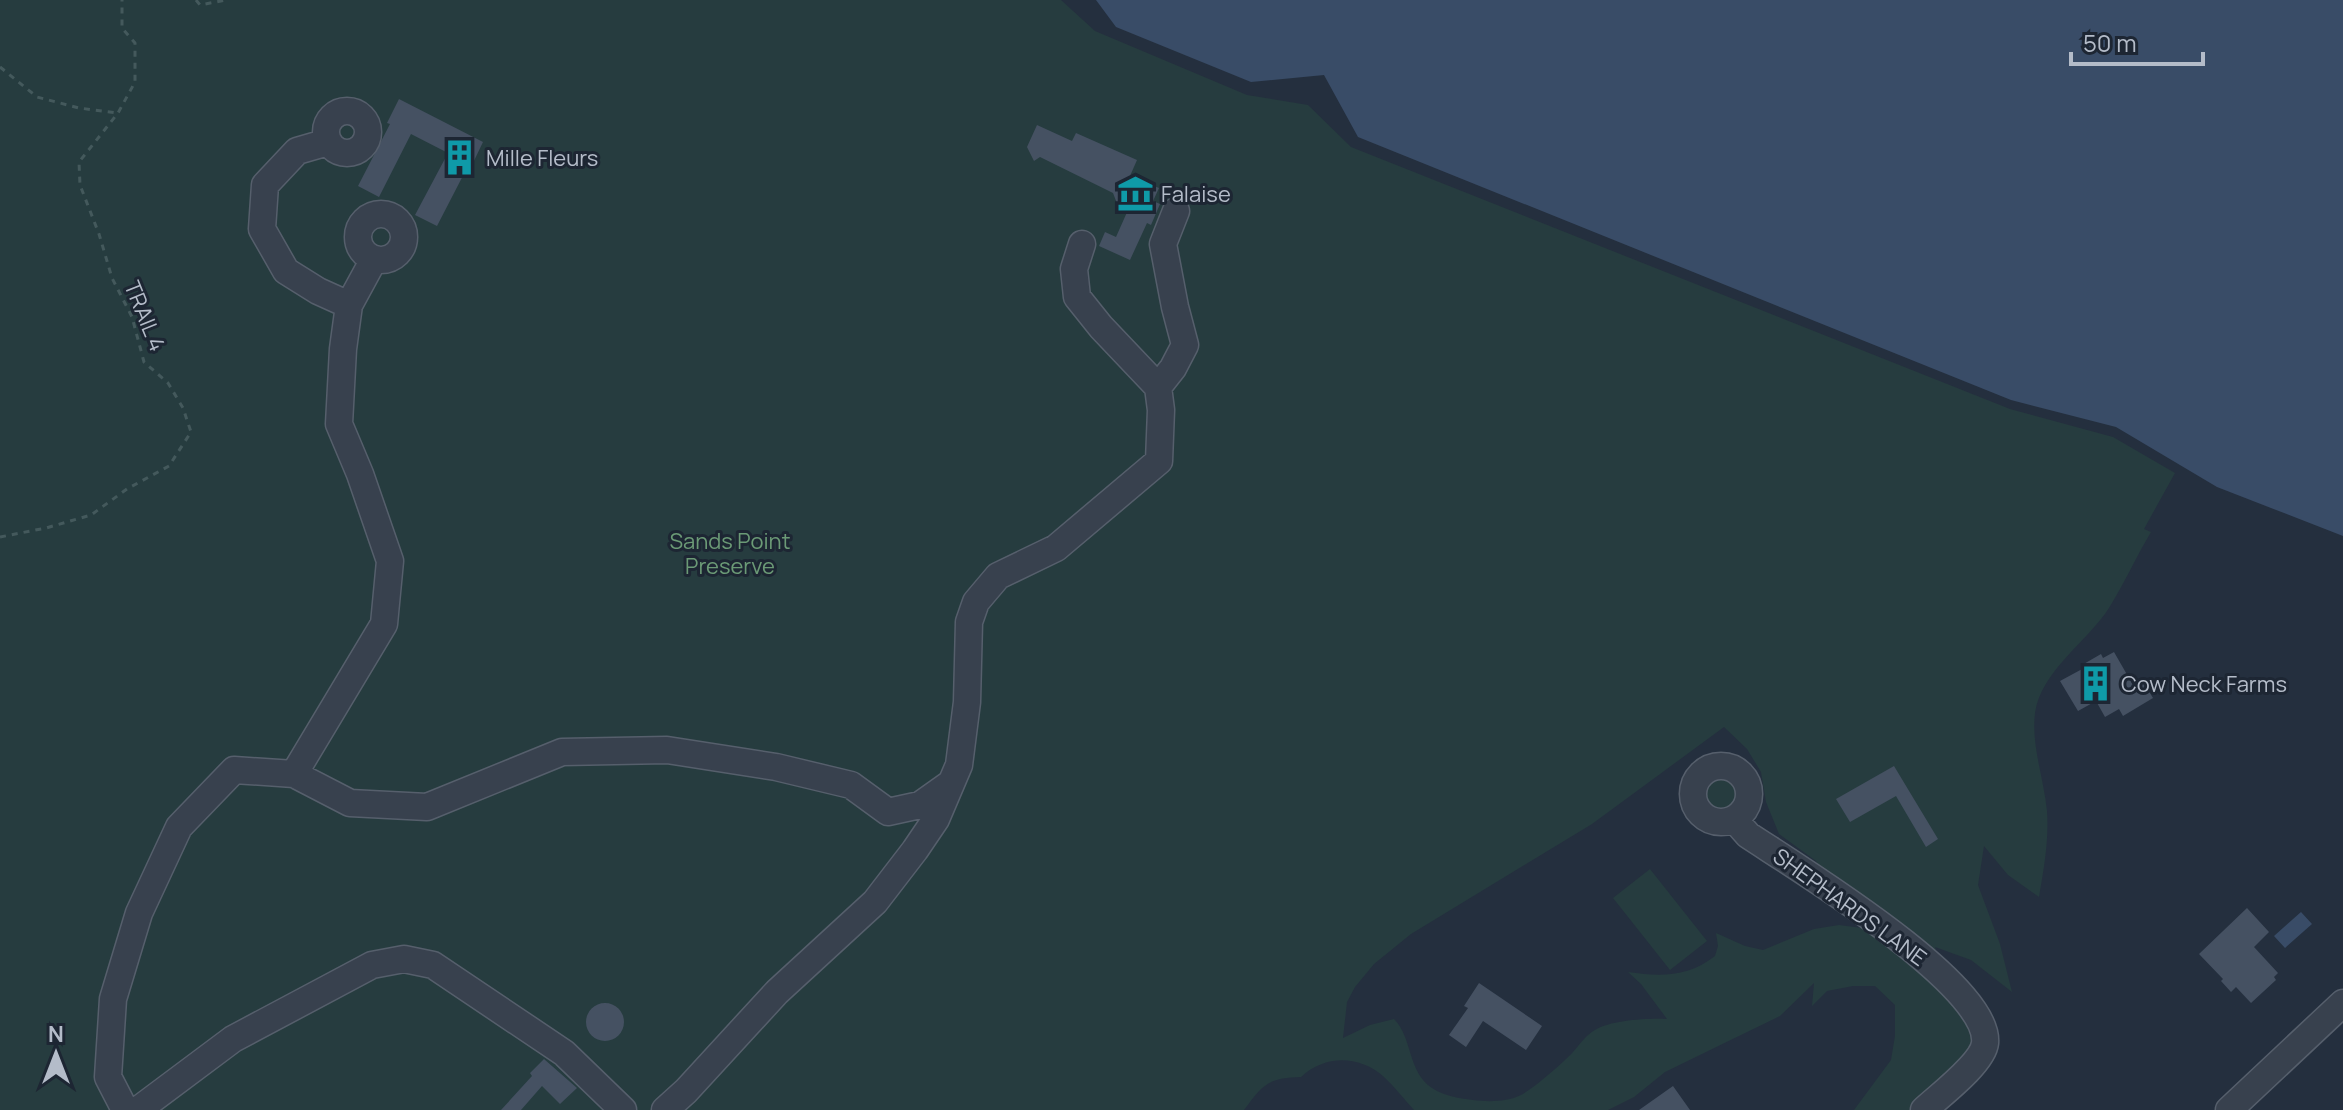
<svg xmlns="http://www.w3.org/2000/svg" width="2343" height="1110" viewBox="0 0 2343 1110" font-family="Manrope,sans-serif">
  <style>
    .green { fill: #263c3f; fill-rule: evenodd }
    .water { fill: #394c67 }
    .building { fill: #455162 }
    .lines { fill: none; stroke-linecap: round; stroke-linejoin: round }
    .minor-casing { stroke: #565f6c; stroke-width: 29 }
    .path { stroke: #44595c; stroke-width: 3; stroke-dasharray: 6 6; stroke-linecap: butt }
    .minor { stroke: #38414e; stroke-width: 26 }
    .labels { text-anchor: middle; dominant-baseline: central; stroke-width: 6; stroke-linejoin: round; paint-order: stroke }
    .poi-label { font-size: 22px; fill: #b4bcc9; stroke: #1d2633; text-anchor: start }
    .street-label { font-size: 22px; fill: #b4bcc9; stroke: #1d2633 }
    .park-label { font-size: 22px; fill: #6b9a76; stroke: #1d2633 }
  </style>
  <rect width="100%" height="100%" fill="#242f3e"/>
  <path class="green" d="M0,0H1061L1095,31L1247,95L1308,105L1351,147L2010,409L2113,437L2175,473L2144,529L2151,532C2136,557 2124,584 2109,608C2088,641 2041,671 2035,713C2031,745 2044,779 2047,811C2049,840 2044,868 2039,897L2008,875L1984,846L1978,885L2000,944L2012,992L1971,960L1935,947L1948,990L1976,1035L1963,1058L1939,1087L1911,1110H1854L1891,1060L1895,1036V1005L1875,986H1853L1827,991L1812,1006L1814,983L1780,1016L1665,1072L1634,1097L1608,1110H1414C1404,1099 1394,1086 1383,1076C1358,1055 1325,1055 1301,1077C1268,1078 1263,1084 1244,1110H0ZM1724,727L1747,749L1761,772L1766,802L1779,834L1816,861L1862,928L1839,925L1814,929L1763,950L1745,946L1716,933L1718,946L1715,956C1688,977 1661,977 1628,972L1641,984L1667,1019C1648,1018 1611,1020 1595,1030C1586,1035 1580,1044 1573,1052C1564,1062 1533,1089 1521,1095C1507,1102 1488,1102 1473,1100C1458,1098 1444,1096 1432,1088C1407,1071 1413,1038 1394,1019L1370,1025L1343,1038L1347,1002L1355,987L1374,964L1411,934L1592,824Z
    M1701 794a20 20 0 1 1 40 0a20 20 0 1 1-40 0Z
    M1650,869L1707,941L1670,970L1613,898Z"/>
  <path class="water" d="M1096,0H2343V536L2217,487L2116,427L2011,400L1358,137L1324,75L1251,82L1116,27Z
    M2301,912L2312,924L2285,948L2274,936Z"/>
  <path class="building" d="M399,99L483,142L472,165L469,164L437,226L415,215L448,153L411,134L379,197L358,186L390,124L387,123Z
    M1037,125L1072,141L1076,133L1137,160L1130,176L1159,188L1153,201L1160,204L1151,225L1147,223L1130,260L1099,246L1105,232L1116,237L1128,210L1118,206L1113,193L1040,157L1034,161L1027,147Z
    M2114,652L2133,685L2142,680L2153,698L2123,716L2119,709L2105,717L2096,701L2078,711L2060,681L2084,668L2082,665L2101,654L2103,658Z
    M1894,766L1938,839L1926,847L1896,796L1850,822L1836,799Z
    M2247,908L2269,932L2254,947L2278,973L2274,977L2276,980L2251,1003L2236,987L2231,992L2221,981L2223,979L2199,954Z
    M1479,983L1542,1026L1526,1050L1483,1021L1466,1047L1449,1035L1468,1008L1464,1006Z
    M586 1022a19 19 0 1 1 38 0a19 19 0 1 1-38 0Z
    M544,1059L577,1088L560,1104L542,1086L521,1110H501L532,1076L530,1073Z
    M1673,1086L1690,1110H1639Z"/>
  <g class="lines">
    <defs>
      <path id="minor" d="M326 132a21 21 0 1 1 42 0a21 21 0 1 1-42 0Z
        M328,142L297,151L265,185L262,229L286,271L318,291L349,305
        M358 237a23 23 0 1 1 46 0a23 23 0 1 1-46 0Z
        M1158,387L1173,368L1185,345L1175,307L1163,244L1176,211
        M1693 794a28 28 0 1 1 56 0a28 28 0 1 1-56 0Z
        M294,774L384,624L390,561L360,474L339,424L343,349L349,305L374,259
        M1734,819L1748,835C1796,867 1991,985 1985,1043C1983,1063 1939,1096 1924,1110
        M125,1110L108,1077L113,999L139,913L179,827L234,770L294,774L350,803L427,807L562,752L667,750L776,767L851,785L888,812L920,805L951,783
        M138,1110L233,1039L372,965L404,959L433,965L564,1053L623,1110
        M665,1110L686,1091L777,992L875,902L915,850L936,819L959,765L967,702L969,622L976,602L998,576L1056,548L1159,461L1161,410L1158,387L1101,327L1077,297L1074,269L1082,244
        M2229,1110L2343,1003"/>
    </defs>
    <use href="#minor" class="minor-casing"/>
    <path class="path" d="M196,0L200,5L226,0
      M0,67L37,97L79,108L118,113
      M0,537L46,528L91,515L127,489L169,466L191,432L183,408L168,383L144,362L132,317L112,278L99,234L80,185L79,162L118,113L135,82V43L122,28V0"/>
    <use href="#minor" class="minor"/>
  </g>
  <defs>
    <symbol id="building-bare" viewBox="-9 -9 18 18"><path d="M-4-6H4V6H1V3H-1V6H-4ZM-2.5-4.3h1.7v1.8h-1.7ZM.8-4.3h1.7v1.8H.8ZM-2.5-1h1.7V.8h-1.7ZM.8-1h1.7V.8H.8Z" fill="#0f9aa8" stroke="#1d2633" stroke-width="2.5" paint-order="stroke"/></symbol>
    <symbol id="museum-bare" viewBox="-9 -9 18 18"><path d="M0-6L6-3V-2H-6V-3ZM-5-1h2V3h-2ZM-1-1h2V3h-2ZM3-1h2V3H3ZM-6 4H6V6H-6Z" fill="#0f9aa8" stroke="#1d2633" stroke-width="2.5" paint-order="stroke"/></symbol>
  </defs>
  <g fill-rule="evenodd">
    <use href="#building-bare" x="434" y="132" width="51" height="51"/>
    <use href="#museum-bare" x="1110" y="168" width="51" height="51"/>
    <use href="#building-bare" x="2070" y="658" width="51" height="51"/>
  </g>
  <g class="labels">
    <g class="poi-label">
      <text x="486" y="158">Mille Fleurs</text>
      <text x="1161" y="194">Falaise</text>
      <text x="2121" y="684">Cow Neck Farms</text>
    </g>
    <g class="street-label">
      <text transform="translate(145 316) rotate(68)">TRAIL 4</text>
      <text transform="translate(1850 907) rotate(36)">SHEPHARDS LANE</text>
    </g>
    <g class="park-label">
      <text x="730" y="541">Sands Point<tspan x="730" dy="25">Preserve</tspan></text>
    </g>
  </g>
  <g transform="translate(56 1054)" stroke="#1d2633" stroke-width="6" paint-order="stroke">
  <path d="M0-6L14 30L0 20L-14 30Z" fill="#b4bcc9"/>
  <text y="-12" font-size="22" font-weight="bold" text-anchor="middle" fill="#b4bcc9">N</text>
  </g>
  <path d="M2071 52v12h132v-12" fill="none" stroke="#b4bcc9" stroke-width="4"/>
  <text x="2083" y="52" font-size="24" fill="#b4bcc9" stroke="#1d2633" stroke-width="6" paint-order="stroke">50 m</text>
</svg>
